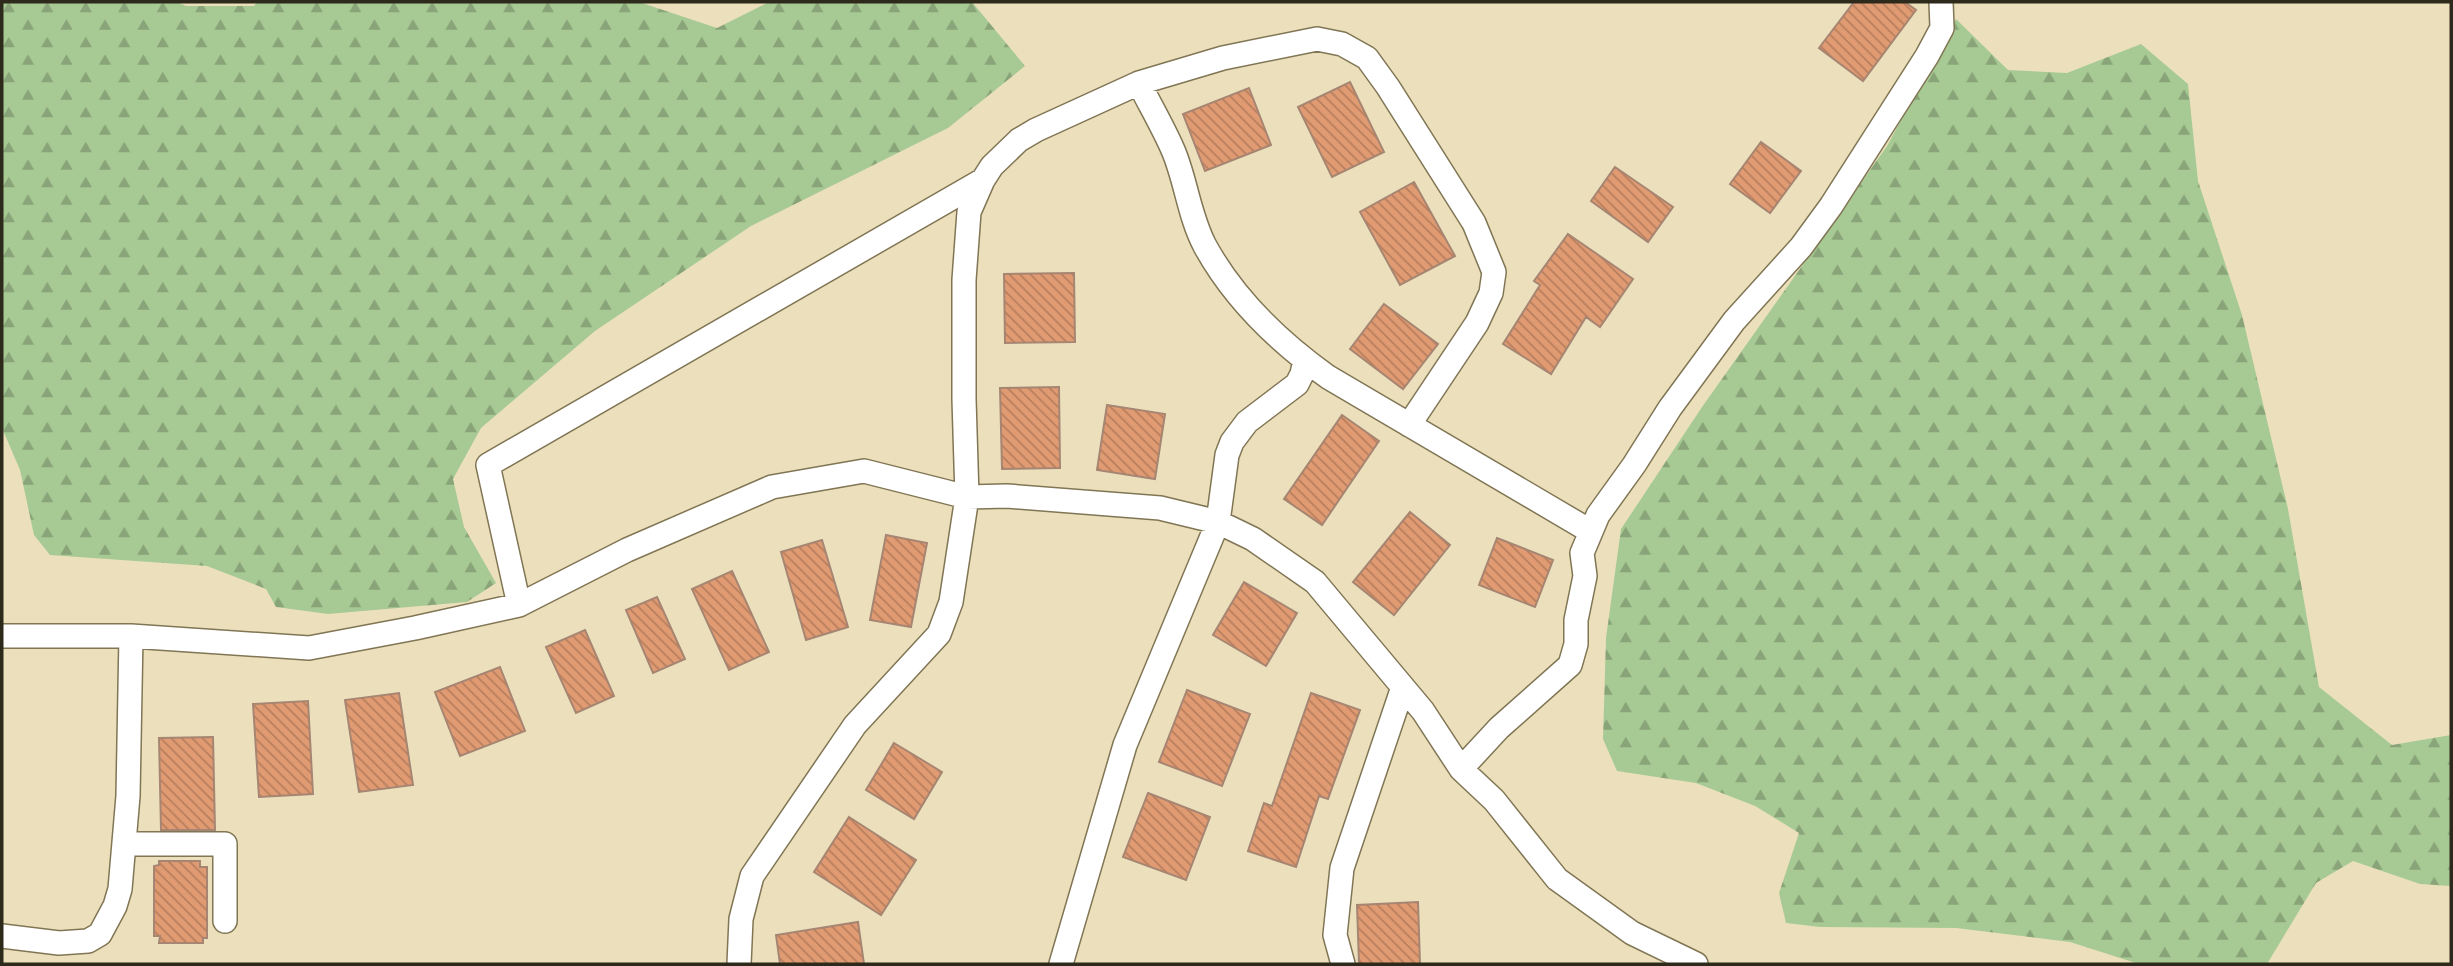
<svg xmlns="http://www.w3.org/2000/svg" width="2453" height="966" viewBox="0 0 2453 966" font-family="'Golos Text',sans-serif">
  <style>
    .forest { fill: url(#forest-firs) }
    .building { fill: url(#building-back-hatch); stroke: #a68572; stroke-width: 2 }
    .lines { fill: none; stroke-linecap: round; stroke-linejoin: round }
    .minor-casing { stroke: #807554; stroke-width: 26 }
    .minor { stroke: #fff; stroke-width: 23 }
  </style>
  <defs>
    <pattern id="forest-firs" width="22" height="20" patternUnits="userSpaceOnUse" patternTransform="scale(1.75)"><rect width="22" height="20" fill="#a7ca94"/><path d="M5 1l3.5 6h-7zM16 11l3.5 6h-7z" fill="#88a478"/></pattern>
    <pattern id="building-back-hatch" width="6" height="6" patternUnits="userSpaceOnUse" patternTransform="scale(1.75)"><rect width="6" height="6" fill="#e19b72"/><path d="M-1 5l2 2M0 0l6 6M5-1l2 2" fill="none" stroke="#b77e5d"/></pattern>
  </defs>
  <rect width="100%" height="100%" fill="#ece0bc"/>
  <path class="forest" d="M2,2H177L186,6H254L257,2H639L717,28L769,2H972L1025,66L948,128L751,226L595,331L481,428L453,479L464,527L496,583L467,602L328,614L276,607L266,589L207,566L50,555L34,535L20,470L2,428Z
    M1956,19L2008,70L2067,73L2141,44L2188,84L2198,181L2242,315L2288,509L2319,687L2392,745L2451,735V886L2420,884L2353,861L2316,883L2267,964H2139L2070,942L1956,928L1820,927L1786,923L1779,893L1799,833L1755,806L1696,783L1617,771L1603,739L1606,638L1621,529L1702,407L1887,146Z"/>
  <path class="building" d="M1854,2H1905L1916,10L1863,81L1819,48Z
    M1350,82L1384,152L1332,177L1298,107Z
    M1249,88L1271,145L1205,171L1183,114Z
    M1761,142L1801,171L1770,213L1730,184Z
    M1615,167L1673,207L1648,242L1591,201Z
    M1414,182L1455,256L1400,285L1360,212Z
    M1568,234L1633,279L1600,327L1586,317L1551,374L1503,344L1540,285L1534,281Z
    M1074,273L1075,342L1005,343L1004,274Z
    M1384,304L1438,344L1403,389L1350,349Z
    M1059,387L1060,468L1002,469L1000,388Z
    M1107,405L1165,414L1155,479L1097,470Z
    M1342,415L1379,441L1322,525L1284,499Z
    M1410,512L1450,545L1394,615L1353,582Z
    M886,535L927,543L911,627L870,620Z
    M1497,538L1553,560L1535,607L1479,585Z
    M822,540L848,627L806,640L781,552Z
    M732,571L769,652L729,670L692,589Z
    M1244,582L1297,613L1266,666L1213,635Z
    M657,597L685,659L653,673L626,610Z
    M585,630L614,696L576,713L546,647Z
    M500,667L525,731L460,756L435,692Z
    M1187,690L1250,714L1222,786L1159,762Z
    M399,693L413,785L359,792L345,700Z
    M1311,693L1360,710L1328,799L1319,796L1296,867L1248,851L1264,803L1272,806Z
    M308,701L313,794L259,797L253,704Z
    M213,737L215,830H161L159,738Z
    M894,743L942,772L914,819L866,790Z
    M1148,793L1210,817L1186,880L1123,857Z
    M849,817L916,860L881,915L814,872Z
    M159,861H200V867H207V938H203V943H159L160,936H154V866L159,865Z
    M1418,902L1420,964H1359L1357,905Z
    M858,922L864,964H780L776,935Z"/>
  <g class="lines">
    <defs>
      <path id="minor" d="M1139,83C1150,105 1163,127 1173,150C1186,180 1189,216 1205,246C1234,299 1279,342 1328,377L1590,531
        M519,605L488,465L983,180
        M2,636H131L309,648L415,628L519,605L627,550L772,487L864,471L967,497L1007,496L1160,508L1218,522L1253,539L1315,582L1423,711L1461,769L1494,800L1557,879L1632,933L1696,964
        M1461,769L1499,728L1570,665L1576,644V620L1585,576L1582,553L1598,515L1634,465L1670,408L1734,321L1801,247L1831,206L1927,56L1942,28L1941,2
        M124,844H225V921
        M2,936L59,943L88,941L100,934L115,906L120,889L128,796L131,636
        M739,964L741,919L752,876L855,725L939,634L951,602L967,497L964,399V280L969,212L983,180L992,166L1019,140L1036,130L1139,83L1223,58L1317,39L1342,44L1367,58L1388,87L1474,223L1494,272L1491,293L1477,323L1409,425
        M1061,964L1125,745L1218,522L1227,455L1232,442L1247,422L1297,384L1302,374L1305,360
        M1343,964L1335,935L1342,868L1403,687"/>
    </defs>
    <use href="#minor" class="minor-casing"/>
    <use href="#minor" class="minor"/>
  </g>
  <rect width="2453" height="966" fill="none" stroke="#2d291b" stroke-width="7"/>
</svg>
